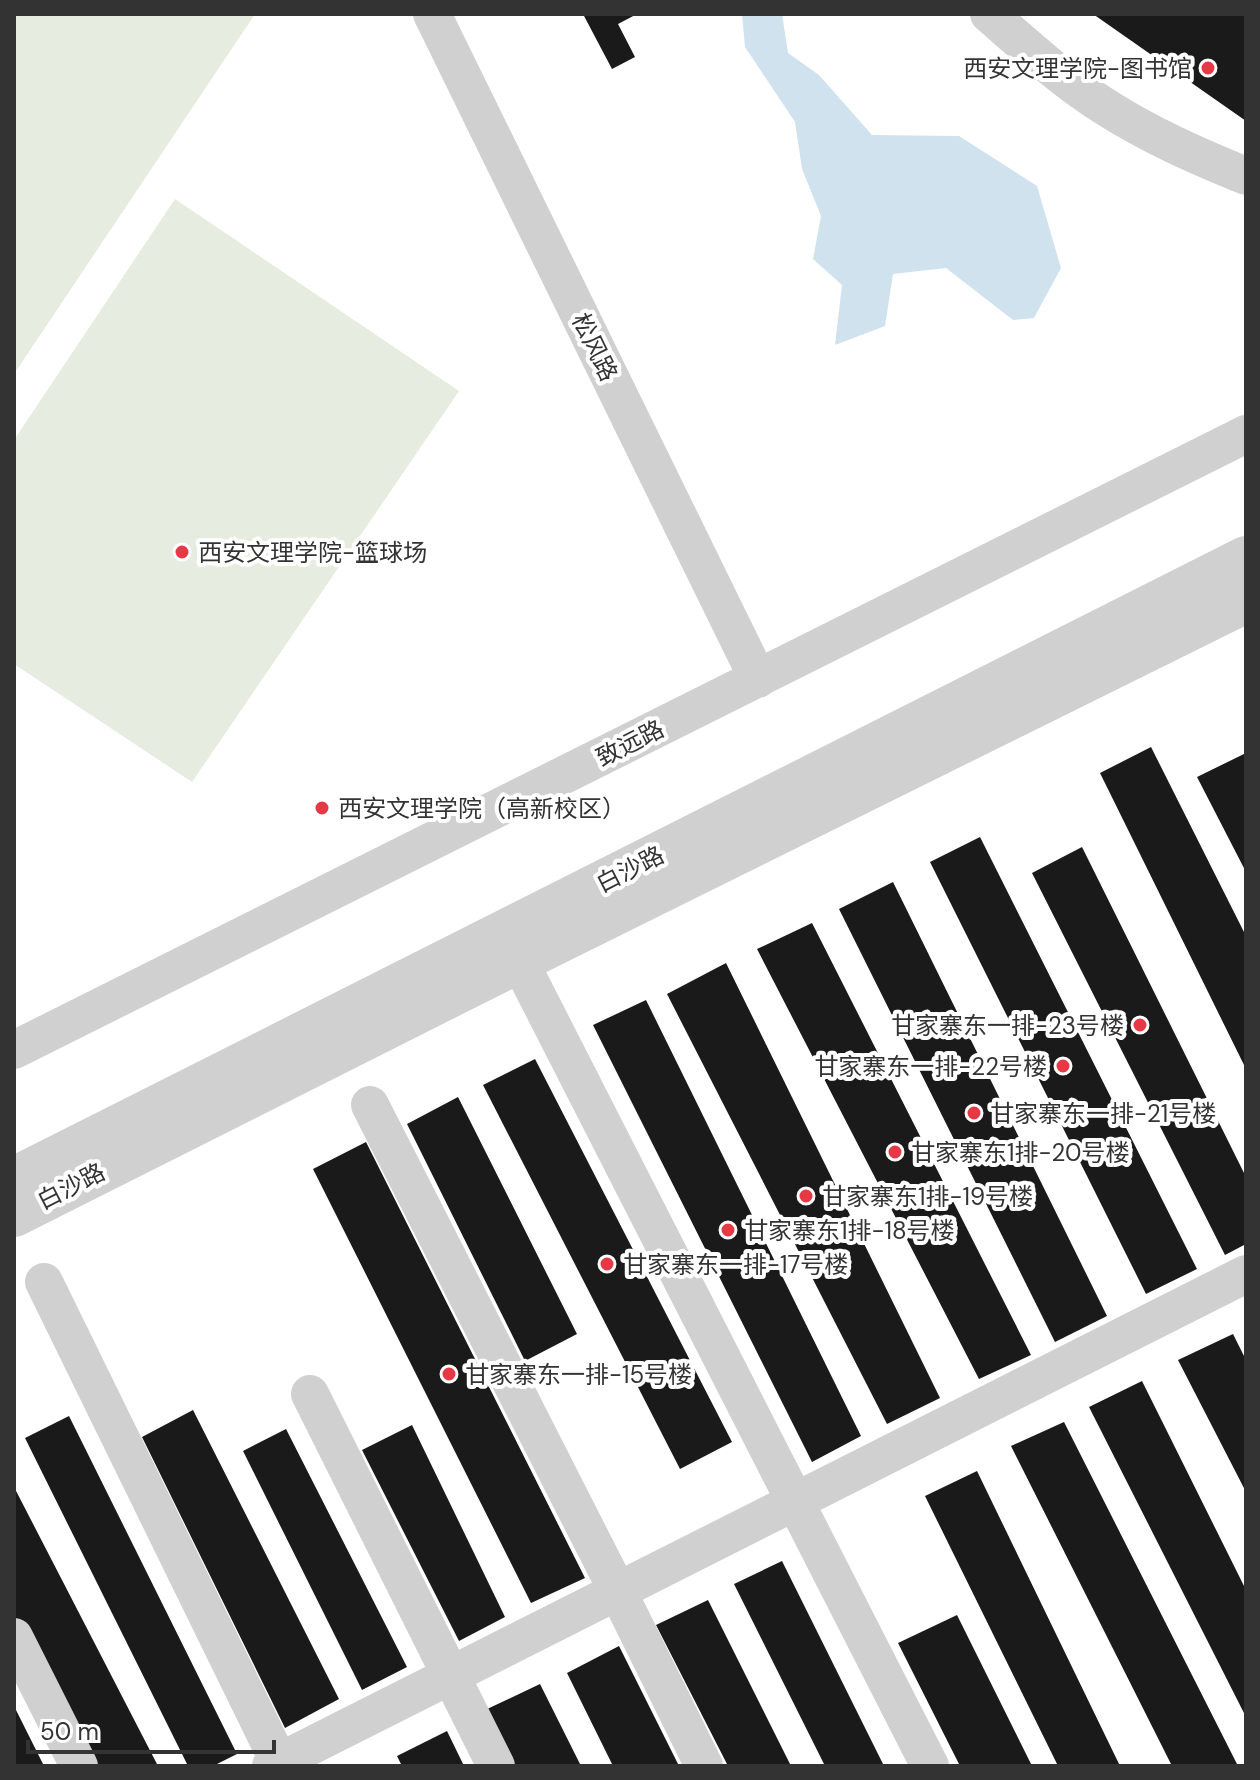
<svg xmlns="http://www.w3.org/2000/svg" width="1260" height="1780" viewBox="0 0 1260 1780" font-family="'DM Sans','Noto Sans SC',sans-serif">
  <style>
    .green { fill: #e6ecdf }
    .water { fill: #cfe2ee }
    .building { fill: #1a1a1a }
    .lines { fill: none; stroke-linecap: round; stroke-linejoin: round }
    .minor { stroke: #d0d0d0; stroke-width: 38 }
    .tertiary { stroke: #d0d0d0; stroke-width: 44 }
    .poi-dot { fill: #e63946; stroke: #fff; stroke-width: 3 }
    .labels { text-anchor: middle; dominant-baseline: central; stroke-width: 8; stroke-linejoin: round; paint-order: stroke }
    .poi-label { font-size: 24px; fill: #333; stroke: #fff; text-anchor: start }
    .street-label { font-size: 24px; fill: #333; stroke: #fff }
  </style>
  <rect width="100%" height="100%" fill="#fff"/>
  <path class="green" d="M14,14H255L14,374Z
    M175,199L459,391L192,782L14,664V440Z"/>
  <path class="water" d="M742,14H782L788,53L819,75L872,135L959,136L1037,186L1061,268L1034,318L1013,320L946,268L893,274L885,326L835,345L842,285L813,259L821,216L802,169L795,122L745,47Z"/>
  <path class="building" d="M583,14H637L618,24L635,57L612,69Z
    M1093,14H1246V121Z
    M1151,747L1246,936V1069L1100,773Z
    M1246,753V872L1197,777Z
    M980,837L1197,1269L1146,1294L930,862Z
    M1082,847L1246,1177V1244L1225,1255L1032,873Z
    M893,882L1107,1316L1055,1342L839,909Z
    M812,923L1031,1355L979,1379L757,949Z
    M726,963L940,1398L887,1424L667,994Z
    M646,1000L861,1436L812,1462L593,1025Z
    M535,1059L732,1442L680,1469L483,1085Z
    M458,1097L577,1334L525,1361L407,1124Z
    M366,1142L585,1578L531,1603L313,1169Z
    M1233,1334L1246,1360V1492L1178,1360Z
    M1142,1381L1246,1590V1717L1089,1407Z
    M193,1410L339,1699L285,1728L142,1437Z
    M69,1416L237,1754L213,1766H188L25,1438Z
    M1064,1422L1238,1766H1172L1011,1446Z
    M412,1425L505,1617L459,1641L362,1450Z
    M286,1429L407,1667L362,1690L243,1451Z
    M977,1471L1120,1766H1058L925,1496Z
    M14,1487L158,1766H88L14,1618Z
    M782,1561L884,1766H825L734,1584Z
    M708,1600L791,1766H728L656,1625Z
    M957,1615L1032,1766H960L898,1643Z
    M619,1646L679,1766H613L567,1673Z
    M540,1684L581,1766H513L485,1710Z
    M14,1706L44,1766H14Z
    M447,1731L464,1766H402L397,1756Z"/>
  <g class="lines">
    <path class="minor" d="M432,14L758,679
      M989,14C1026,46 1063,80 1104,106C1149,135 1197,156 1246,176
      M506,935L930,1766
      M14,1050L1246,434
      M370,1105L618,1592L704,1766
      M44,1282L281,1766
      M310,1394L496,1766
      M14,1637L79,1766
      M271,1766L1246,1274"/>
    <path class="tertiary" d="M14,1179L1246,558
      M14,1215L519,961L1246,601"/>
  </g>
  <g class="poi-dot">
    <circle cx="1208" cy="68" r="8"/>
    <circle cx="182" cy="552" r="8"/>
    <circle cx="322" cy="808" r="8"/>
    <circle cx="1140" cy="1025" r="8"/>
    <circle cx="1063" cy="1066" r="8"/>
    <circle cx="974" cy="1113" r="8"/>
    <circle cx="895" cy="1152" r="8"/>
    <circle cx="806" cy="1196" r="8"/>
    <circle cx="728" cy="1230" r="8"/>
    <circle cx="607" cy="1264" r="8"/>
    <circle cx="449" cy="1374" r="8"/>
  </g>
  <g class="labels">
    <g class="poi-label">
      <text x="1192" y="68" text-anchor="end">西安文理学院-图书馆</text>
      <text x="198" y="552">西安文理学院-篮球场</text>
      <text x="338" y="808">西安文理学院（高新校区）</text>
      <text x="1124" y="1025" text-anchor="end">甘家寨东一排-23号楼</text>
      <text x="1047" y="1066" text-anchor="end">甘家寨东一排-22号楼</text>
      <text x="990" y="1113">甘家寨东一排-21号楼</text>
      <text x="911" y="1152">甘家寨东1排-20号楼</text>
      <text x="822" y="1196">甘家寨东1排-19号楼</text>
      <text x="744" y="1230">甘家寨东1排-18号楼</text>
      <text x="623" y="1264">甘家寨东一排-17号楼</text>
      <text x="465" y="1374">甘家寨东一排-15号楼</text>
    </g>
    <g class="street-label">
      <text transform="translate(595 347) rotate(64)">松风路</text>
      <text transform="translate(630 743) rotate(-27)">致远路</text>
      <text transform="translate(630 869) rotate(-27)">白沙路</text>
      <text transform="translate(71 1186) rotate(-27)">白沙路</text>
    </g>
  </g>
  <rect width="1260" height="1780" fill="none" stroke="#333333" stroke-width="32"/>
  <path d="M28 1740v12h246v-12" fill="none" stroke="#333333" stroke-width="4"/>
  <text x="40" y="1740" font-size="24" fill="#333333" stroke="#ffffff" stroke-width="6" paint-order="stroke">50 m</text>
</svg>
